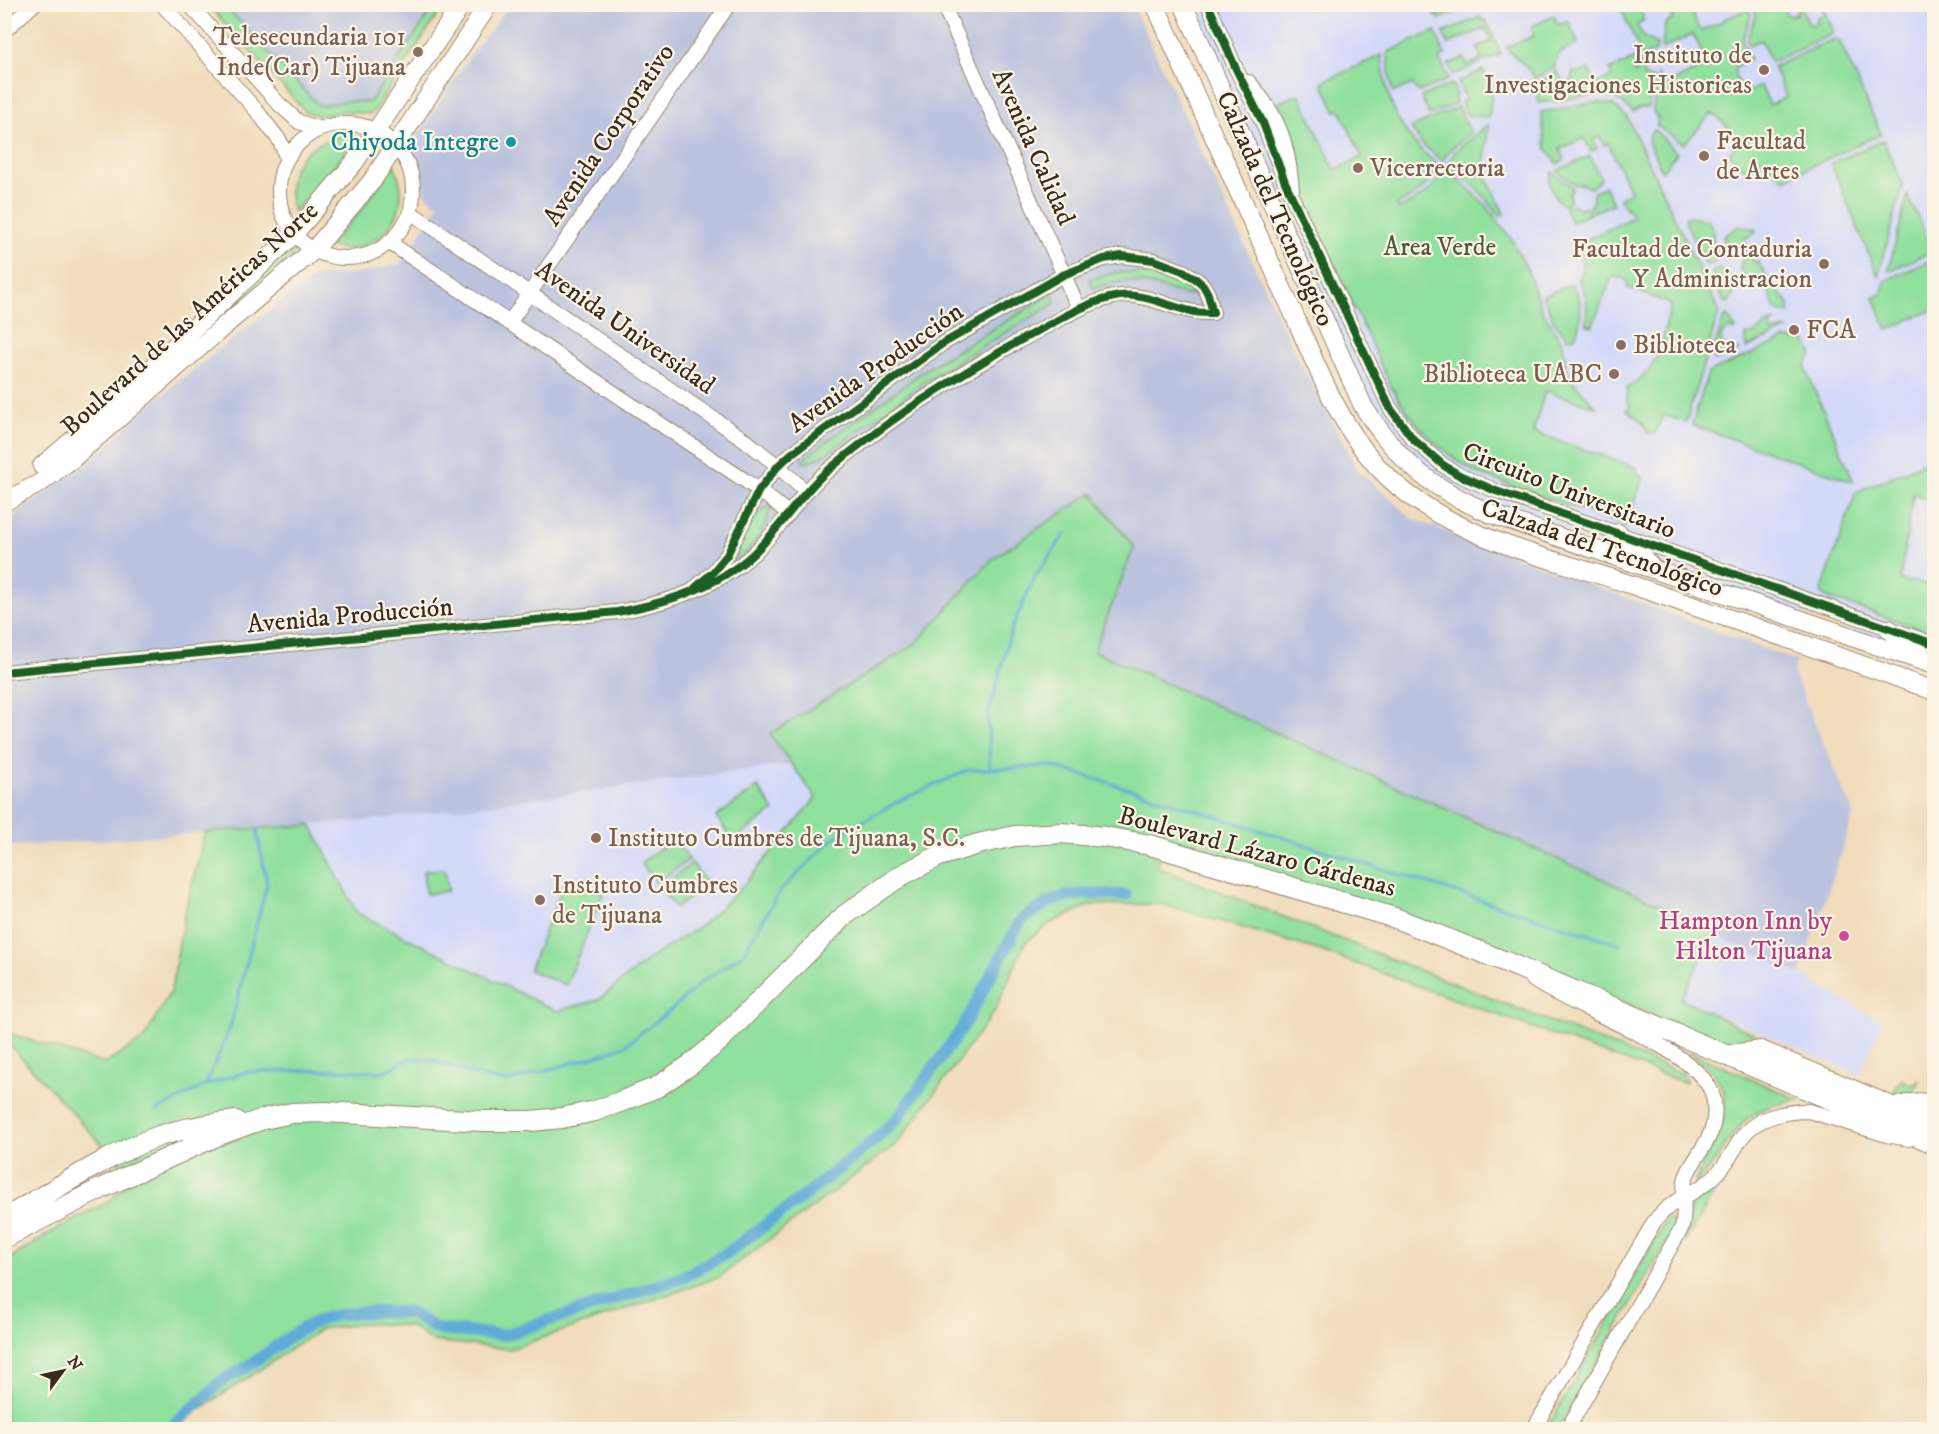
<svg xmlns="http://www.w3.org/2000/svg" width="1939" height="1434" viewBox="0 0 1939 1434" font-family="'IM FELL DW Pica',serif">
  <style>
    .built { fill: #d3d9f9 }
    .industrial { fill: #bcc3de }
    .green { fill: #90e09e; stroke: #66855e; stroke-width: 1.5 }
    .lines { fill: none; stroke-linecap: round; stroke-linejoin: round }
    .stream { stroke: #60aad8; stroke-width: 3 }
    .canal { stroke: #60aad8; stroke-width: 12 }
    .minor-casing { stroke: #96836c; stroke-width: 16 }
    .major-casing { stroke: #96836c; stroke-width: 20 }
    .highway-casing { stroke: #96836c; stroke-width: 22 }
    .minor { stroke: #fff; stroke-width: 14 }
    .major { stroke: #fff; stroke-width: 18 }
    .highway { stroke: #fff; stroke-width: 20 }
    .cycleway-casing { stroke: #fcf5e5; stroke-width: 11 }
    .cycleway { stroke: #1b5e20; stroke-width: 8 }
    .education-dot { fill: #8d6e63; stroke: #fcf5e5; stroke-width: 2 }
    .culture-dot { fill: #0f9aa8; stroke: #fcf5e5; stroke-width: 2 }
    .hotel-dot { fill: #d1479c; stroke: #fcf5e5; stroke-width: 2 }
    .labels { text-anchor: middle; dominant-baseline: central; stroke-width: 4.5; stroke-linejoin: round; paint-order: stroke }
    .education-label { font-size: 26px; fill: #785e54; stroke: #fcf5e5; text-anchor: start }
    .street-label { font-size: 26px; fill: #3b2a1e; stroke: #fcf5e5 }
    .culture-label { font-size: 26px; fill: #0d838f; stroke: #fcf5e5; text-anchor: end }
    .park-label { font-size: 26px; fill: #50583e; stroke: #fcf5e5 }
    .hotel-label { font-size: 26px; fill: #b23c85; stroke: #fcf5e5; text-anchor: end }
  </style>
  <rect width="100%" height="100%" fill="#fcf5e5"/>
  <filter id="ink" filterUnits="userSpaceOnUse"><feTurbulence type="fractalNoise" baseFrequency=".0167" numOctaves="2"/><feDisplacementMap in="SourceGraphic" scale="12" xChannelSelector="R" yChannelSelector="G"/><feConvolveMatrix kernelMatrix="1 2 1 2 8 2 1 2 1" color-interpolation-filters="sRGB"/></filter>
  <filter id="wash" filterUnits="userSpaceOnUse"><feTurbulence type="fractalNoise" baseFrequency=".008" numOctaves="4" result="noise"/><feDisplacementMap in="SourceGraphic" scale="24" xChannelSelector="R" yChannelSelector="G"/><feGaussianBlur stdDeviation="1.35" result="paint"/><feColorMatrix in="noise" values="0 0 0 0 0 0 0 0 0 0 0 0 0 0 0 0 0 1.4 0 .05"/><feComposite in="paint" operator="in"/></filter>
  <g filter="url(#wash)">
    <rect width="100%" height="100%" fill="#f1dcbb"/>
    <path class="built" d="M1192,5H1934V658L1492,506L1461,493L1410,456L1371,405Z
      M792,764L816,797L743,886L703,924L649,959L598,1000L556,1011L357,913L311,825L366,821Z
      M1716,930L1800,974L1882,1022L1860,1075L1681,999Z"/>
    <path class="industrial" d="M511,4L1133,5L1293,349L1357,469L1413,519L1797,661L1793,672L1854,814L1800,974L1094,651L1134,547L992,559L914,645L770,734L792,764L366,821L5,847V520L13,517L90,461L153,402L250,325L315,277L361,273L400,264L439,205L427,197L411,145L475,49Z
      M224,5H436L370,103L358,101L319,106Z"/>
    <path class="green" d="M208,5H224L319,106L346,101L370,102L435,5H444L375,110L370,114L343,111L321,116L306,112Z
      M1429,5H1463L1465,8L1439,19L1437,15L1435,16Z
      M1619,5H1633L1643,15V21L1637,25L1644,38L1657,44L1656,51L1643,57Z
      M1669,5H1691L1693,9L1691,10L1698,27L1702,30L1722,22V20L1748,9L1751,15L1742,41L1750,59L1735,67V77L1746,92L1761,86L1770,105L1786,97L1773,67L1834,39L1839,40L1881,134L1784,179L1761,159L1749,172L1729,154L1741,138L1712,113L1684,144L1657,126L1658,119L1653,111L1658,75L1664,86L1708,65L1693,34L1662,49L1665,24L1673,19L1668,11Z
      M1751,5H1773L1774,6L1781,5L1786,14L1791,16L1797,14V5H1800L1808,23L1813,25L1816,23V18L1825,14L1820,5H1822L1833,30L1832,34L1771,62L1761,40L1749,45L1747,40L1756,15Z
      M1554,16L1558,25L1568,21L1578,43C1566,50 1554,52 1555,67L1534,79C1529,65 1515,60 1506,47L1534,36L1531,27Z
      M1480,17L1482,21L1486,20L1501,54L1453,75L1449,64L1464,58L1467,65L1482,59L1477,47L1491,41L1485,28L1448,44L1443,33Z
      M1435,31L1445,55L1439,58L1449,79L1419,92L1412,84L1393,92L1389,73L1388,52Z
      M1382,55C1385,103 1401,136 1439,166C1430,185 1416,195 1397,205L1399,210L1429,191L1445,170L1463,183L1486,205L1512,240L1528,271L1542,311L1563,344L1566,366L1570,378L1596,407L1545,391L1533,432L1637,468V473L1643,478L1626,526L1479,474C1440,453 1414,425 1391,387L1303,196L1300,154L1278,103L1299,94L1335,170L1362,157L1340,110L1336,111L1322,82Z
      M1638,57L1633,73L1636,74L1640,62L1644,70L1643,77L1653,78L1648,108H1640L1633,112L1616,98L1602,94L1598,83L1612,76L1610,70Z
      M1589,69L1600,94L1539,103L1536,84L1557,71L1562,80L1570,83L1573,72L1581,73Z
      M1483,70L1492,88L1489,117L1467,115L1461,103L1466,100L1458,82Z
      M1452,84L1457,95L1454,97L1456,103L1429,115L1421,97Z
      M1598,102L1613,105L1627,117L1719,312L1686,422L1663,415L1655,433L1648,434L1643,423L1626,409L1631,408L1627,399V388C1661,369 1662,341 1671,304L1627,287L1628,283L1624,278L1612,277L1592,326L1586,324C1587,310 1589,294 1579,281C1579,278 1581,275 1582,272C1583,270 1580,245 1580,243L1633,217L1619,198L1631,192L1608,143L1604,145L1600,137L1593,140L1597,149L1591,151L1584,138L1560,149L1564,160L1557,164L1546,148L1541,112Z
      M1458,107L1471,133L1452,148L1442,161L1422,144L1411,128Z
      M1488,124L1484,172L1504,214L1500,216L1477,188L1447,164L1456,151Z
      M1655,130L1677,153L1662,171L1648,141L1650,134Z
      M341,136L355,137L327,177L293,212C282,171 301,145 341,136Z
      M1883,140L1903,185L1878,276L1831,164Z
      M1590,156L1601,179L1591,188L1582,184L1576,185L1557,171Z
      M394,164C398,174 402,186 401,197C399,225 374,247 347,249C341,249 334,247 328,246L362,209Z
      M1552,172L1573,187L1569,194L1570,201L1563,205L1555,197L1549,182Z
      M1605,186L1613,204L1593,212L1590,205L1593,201V193Z
      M1908,195L1933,251L1888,271Z
      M1572,205L1579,208L1587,207L1590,214L1571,222L1565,208Z
      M1686,217L1708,220L1713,231V244L1719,254L1715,262L1710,265L1705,263L1685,221Z
      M1739,226L1756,229L1754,234L1744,239L1748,250L1739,254L1731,250L1723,237Z
      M292,247L297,252L228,316L101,423Z
      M1750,256L1754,262L1757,261L1777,291L1787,301L1789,305V314L1774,309C1769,275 1755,292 1740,269L1742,260Z
      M1934,259V309L1887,330L1874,297L1881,294L1886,280Z
      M1719,269L1732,279L1737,288L1728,303L1724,302L1712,276L1713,272Z
      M1115,272L1152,274L1193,288L1194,291L1192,294L1186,295C1145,285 1137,274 1093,288L1089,280Z
      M1571,284C1584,299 1582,319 1575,337L1568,338L1554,321L1543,296Z
      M1052,295L1055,301L1054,304L933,376L835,448L821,457L804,463L802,461L808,455L928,368L1048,296Z
      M1727,316L1736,329L1734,331L1730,328C1719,333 1718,342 1727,350L1737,349L1738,351L1716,360L1712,356L1723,319Z
      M1771,322H1775L1770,325L1771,332L1788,329L1746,348V335L1754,334Z
      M1785,339L1806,341L1812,354L1805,367L1854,482L1692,425L1708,373Z
      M1928,461L1934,476V499L1919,497L1918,494H1913L1900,580L1934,585V633L1825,597L1821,593L1856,492Z
      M1092,493L1134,547L1094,651L1716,930L1681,999L1758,1036L1756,1041L1750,1044L1729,1046L1445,928L1164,842L1157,867L1684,1074L1686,1083L1321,951L1163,904L1090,905L1049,924L1025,943L994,1012L897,1144L719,1277L510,1349L432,1341L410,1326L364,1323L321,1329L169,1430L5,1429V1262L58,1228L110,1201L133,1178L5,1040V1032L105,1064L143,1040L171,991L184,916L205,832L311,825L357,913L556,1011L598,1000L649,959L703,924L743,886L816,798L770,734L914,645L992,559Z
      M771,504C768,528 756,542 739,559L736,560C737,539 754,515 771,504Z
      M758,787L774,811L733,840L716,817Z
      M673,839L689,859L657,883L641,863Z
      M692,863L707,884L676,908L660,888Z
      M445,869L448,891L426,894L423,871Z
      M566,878L603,894L566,985L529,970Z
      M1690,1052L1799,1100C1779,1103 1756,1108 1741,1125C1724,1143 1715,1167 1695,1183C1704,1152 1741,1109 1717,1079C1710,1069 1699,1061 1690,1052Z
      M1902,1080L1913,1085L1919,1080L1914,1091L1907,1095L1894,1092L1898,1083Z
      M1727,1170L1685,1243L1692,1199Z
      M1667,1219L1678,1223L1558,1429L1546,1430Z"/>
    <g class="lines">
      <path class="stream" d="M990,769L988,717L1012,627L1035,577L1065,534
        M206,1084L230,1028L267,884L257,830
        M156,1111L206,1085L245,1072L333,1070L384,1072L411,1058L434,1060L475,1075L506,1082L596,1056L624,1046L672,1009L703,981L742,955L780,891L836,836L901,800L968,770L1051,766L1130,789L1619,944"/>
      <path class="canal" d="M168,1430L212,1391C219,1379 238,1373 250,1365C277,1347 301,1324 333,1316C354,1310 385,1313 407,1312C420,1316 428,1327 440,1330L504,1335L681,1278L727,1253L799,1200L872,1142L896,1120L963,1027L1021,920L1049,902L1064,897L1084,894L1126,895"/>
    </g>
  </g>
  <g filter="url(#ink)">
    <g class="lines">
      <defs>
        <path id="minor" d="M162,4L256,110L280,141L287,159
          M189,4L280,105L299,122L320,129
          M943,4L1079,309
          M1208,4L1236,69L1263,123L1285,182L1390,408L1413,439L1443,465L1459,475L1496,491L1934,644
          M4,31L34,4
          M1249,82C1280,118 1288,144 1292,190
          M279 191a67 67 0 1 1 134 0a67 67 0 1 1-134 0Z
          M410,212L745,440L778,466L806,492
          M390,243L759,490L789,514
          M509,323L729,4
          M4,672L617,612C667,603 723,586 759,548C783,524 800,495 825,473C889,418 967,369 1041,329C1066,316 1091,300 1120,296C1147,293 1170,308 1195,312C1201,313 1207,313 1213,313L1208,294L1203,285L1196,279L1183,271L1154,260L1122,256L1104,259L1063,275L942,344L791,454L778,466L759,490L727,555L713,572L695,588
          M1533,980C1575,1010 1695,1047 1712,1093C1715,1102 1715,1115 1713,1125C1709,1144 1693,1159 1686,1177C1681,1192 1686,1211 1682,1227L1567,1430
          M1533,1430L1654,1222C1672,1198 1689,1198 1709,1181C1724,1170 1732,1152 1742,1137C1756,1117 1786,1111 1809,1111L1887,1135L1909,1139"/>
        <path id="major" d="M1155,4C1198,102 1242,200 1286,297C1312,353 1334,418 1376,465C1441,537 1544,555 1632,585C1733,620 1834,654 1934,691
          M1183,4L1363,406C1399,463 1430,487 1491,514L1934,665
          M42,466L96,420L294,234L354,163L462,4
          M4,502L40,483L72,459L224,326L314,250L372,181L489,4
          M1618,533L1652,567
          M1889,629L1923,657
          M1723,1055L1761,1050L1934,1124
          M1895,1107C1908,1104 1923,1098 1934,1107"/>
        <path id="highway" d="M4,1219C54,1190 105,1156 159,1136C184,1128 210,1124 236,1121
          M4,1238L102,1188L221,1134L263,1119L292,1113L325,1112L483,1121H530L562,1118L595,1111L625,1100L657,1087L690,1065L717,1043L845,915L902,875L939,856L978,844L1015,836L1061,833L1105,837L1150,845L1395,918L1506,962L1934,1143"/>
      </defs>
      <use href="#minor" class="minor-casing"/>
      <use href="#major" class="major-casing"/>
      <use href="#highway" class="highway-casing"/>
      <use href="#minor" class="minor"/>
      <use href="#major" class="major"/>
      <use href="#highway" class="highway"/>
      <defs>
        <path id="cycleway" d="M1208,4L1236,69L1263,123L1285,182L1390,408L1413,439L1443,465L1459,475L1496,491L1934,644
          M4,672L617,612C667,603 723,586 759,548C783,524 800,495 825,473C889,418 967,369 1041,329C1066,316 1091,300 1120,296C1147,293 1170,308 1195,312C1201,313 1207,313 1213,313L1208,294L1203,285L1196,279L1183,271L1154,260L1122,256L1104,259L1063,275L942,344L791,454L778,466L759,490L727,555L713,572L695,588"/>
      </defs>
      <use href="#cycleway" class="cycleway-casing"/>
      <use href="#cycleway" class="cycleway"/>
    </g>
  </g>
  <g class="education-dot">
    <circle cx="418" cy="52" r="6"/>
    <circle cx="1764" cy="70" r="6"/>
    <circle cx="1704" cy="156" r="6"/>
    <circle cx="1358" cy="168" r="6"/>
    <circle cx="1824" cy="264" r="6"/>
    <circle cx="1794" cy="330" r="6"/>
    <circle cx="1621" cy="345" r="6"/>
    <circle cx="1614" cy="374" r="6"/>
    <circle cx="596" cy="838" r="6"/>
    <circle cx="540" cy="900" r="6"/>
  </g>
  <circle class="culture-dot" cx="511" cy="142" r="6"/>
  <circle class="hotel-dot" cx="1844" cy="936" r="6"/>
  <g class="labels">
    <g class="education-label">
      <text x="406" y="37" text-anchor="end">Telesecundaria 101<tspan x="406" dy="30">Inde(Car) Tijuana</tspan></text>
      <text x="1752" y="55" text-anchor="end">Instituto de<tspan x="1752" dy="30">Investigaciones Historicas</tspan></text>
      <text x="1716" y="141">Facultad<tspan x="1716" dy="30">de Artes</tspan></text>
      <text x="1370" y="168">Vicerrectoria</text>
      <text x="1812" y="249" text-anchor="end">Facultad de Contaduria<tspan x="1812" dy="30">Y Administracion</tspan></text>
      <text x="1806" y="330">FCA</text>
      <text x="1633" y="345">Biblioteca</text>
      <text x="1602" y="374" text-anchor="end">Biblioteca UABC</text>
      <text x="608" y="838">Instituto Cumbres de Tijuana, S.C.</text>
      <text x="552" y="885">Instituto Cumbres<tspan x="552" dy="30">de Tijuana</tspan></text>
    </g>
    <g class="street-label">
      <text transform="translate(609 135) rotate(-56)">Avenida Corporativo</text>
      <text transform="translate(1033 147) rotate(66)">Avenida Calidad</text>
      <text transform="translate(1275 209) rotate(66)">Calzada del Tecnológico</text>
      <text transform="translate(190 319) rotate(-42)">Boulevard de las Américas Norte</text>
      <text transform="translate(625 328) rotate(35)">Avenida Universidad</text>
      <text transform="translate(876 368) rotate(-35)">Avenida Producción</text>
      <text transform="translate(1569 491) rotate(21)">Circuito Universitario</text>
      <text transform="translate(1602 548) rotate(19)">Calzada del Tecnológico</text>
      <text transform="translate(350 616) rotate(-5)">Avenida Producción</text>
      <text transform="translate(1257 852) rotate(15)">Boulevard Lázaro Cárdenas</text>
    </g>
    <g class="culture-label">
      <text x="499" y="142">Chiyoda Integre</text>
    </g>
    <g class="park-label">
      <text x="1440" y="247">Area Verde</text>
    </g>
    <g class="hotel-label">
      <text x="1832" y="921">Hampton Inn by<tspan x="1832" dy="30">Hilton Tijuana</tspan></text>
    </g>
  </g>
  <rect width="1939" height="1434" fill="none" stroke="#fcf5e5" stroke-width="24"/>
  <g transform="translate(63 1371) rotate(57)" stroke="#fcf5e5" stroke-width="4.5" paint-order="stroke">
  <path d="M0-4.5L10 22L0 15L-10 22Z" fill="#3b2a1e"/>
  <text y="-9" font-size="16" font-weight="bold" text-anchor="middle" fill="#3b2a1e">N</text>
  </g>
</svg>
